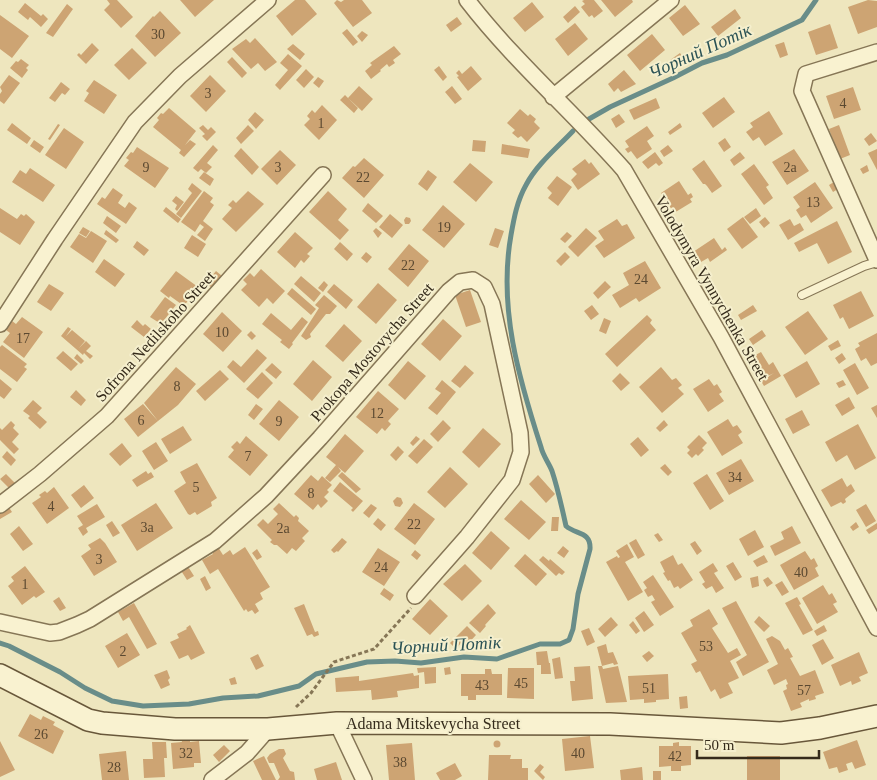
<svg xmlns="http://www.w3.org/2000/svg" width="877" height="780" viewBox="0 0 877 780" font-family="'Times New Roman',serif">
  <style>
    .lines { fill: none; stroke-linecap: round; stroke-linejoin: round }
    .stream { stroke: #698d89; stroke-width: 5 }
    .building { fill: #cda473 }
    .lane-casing { stroke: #867656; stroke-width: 10 }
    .street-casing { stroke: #867656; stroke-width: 18 }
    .secondary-casing { stroke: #68573a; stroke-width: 24 }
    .path { stroke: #867656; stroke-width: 3; stroke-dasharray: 4 2.5; stroke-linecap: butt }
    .lane { stroke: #f9f2d0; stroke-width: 8 }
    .street { stroke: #f9f2d0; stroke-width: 15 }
    .secondary { stroke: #f9f2d0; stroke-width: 21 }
    .labels { text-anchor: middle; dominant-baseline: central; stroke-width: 4; stroke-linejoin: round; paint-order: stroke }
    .number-label { font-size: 14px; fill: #5b4931 }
    .street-label { font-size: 16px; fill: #352b1b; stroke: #f5efcd }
    .water-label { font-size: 18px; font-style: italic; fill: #2a5255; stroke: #f5efcd }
  </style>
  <rect width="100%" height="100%" fill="#eee6be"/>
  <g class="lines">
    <path class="stream" d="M589,119L610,107L673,78L702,63L727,55L802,20L816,0
      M0,643L9,646L60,672L85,688L112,701L143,706L189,704L223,698L258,696L299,686L316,674L367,662L395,661L421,663L464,657L497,659L540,644H560L569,640L573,629L578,594L590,549C591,531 576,535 566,526C562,508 558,489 552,471C549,463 543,456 541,447C519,379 498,308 511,235C514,218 517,201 526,185C537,164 557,148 573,131"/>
  </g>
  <path class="building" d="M107,0H117L133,17L121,28L104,10L110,4Z
    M180,0H214L195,17Z
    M295,0H305L317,14L292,36L276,16Z
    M337,0L341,2L344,0H362L372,13L353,27L334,3Z
    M584,0H594L603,11L594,18L592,15L589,17L581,7L585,4L582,1Z
    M601,0H632L633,2L615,17Z
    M868,0L877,1V27L858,34L848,7Z
    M532,2L544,17L525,32L513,18Z
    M25,3L41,16L43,14L48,19L41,27L30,17L28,20L18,12Z
    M67,4L73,9L53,37L46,33Z
    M685,5L700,24L683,36L669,18Z
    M575,6L580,12L568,23L563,17Z
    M735,9L741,18L718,36L711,27Z
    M160,11L181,33L155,57L135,36L153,16L154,17Z
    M0,15L29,36L12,58L0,49Z
    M457,17L462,24L451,32L446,25Z
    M575,23L588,39L568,56L555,39Z
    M830,24L838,48L816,55L808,32Z
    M347,29L358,42L353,46L342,33Z
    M362,31L368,35L362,42L357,36Z
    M652,34L665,50L640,71L627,55Z
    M255,38L277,62L265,71L258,63L251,69L232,49L246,39L250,43Z
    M784,42L788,55L780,58L775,45Z
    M92,43L99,50L86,64L77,55L79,53L81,55Z
    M293,44L305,54L300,60L287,49Z
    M394,46L401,54L393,60L395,63L389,67L387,64L380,70L381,71L371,79L365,71L372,65L370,63Z
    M132,48L147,63L129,80L114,65Z
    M680,53L685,61L671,71L666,63Z
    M288,54L302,66L280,90L275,85L288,70L280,63Z
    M232,57L247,73L242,78L227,62Z
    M21,59L29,65L26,68L28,70L22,78L10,68L16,61L18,62Z
    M439,66L447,77L443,81L434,70Z
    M471,66L482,79L468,91L457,77L459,76L456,73L459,70L462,74Z
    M306,69L314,77L304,88L296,80Z
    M624,70L636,84L621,92L618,88L614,92L608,84Z
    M9,75L20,83L4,104L0,101V94L2,91L0,87Z
    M210,75L226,91L206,112L190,96Z
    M318,77L324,81L319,88L313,83Z
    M94,80L117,95L104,114L84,101L89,93L86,91Z
    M61,82L70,89L65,95L62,93L55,102L49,98Z
    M359,86L373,99L362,111L348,98Z
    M452,86L462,99L455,104L445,92Z
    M853,87L861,110L834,119L826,96Z
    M345,95L358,108L354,113L340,100Z
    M724,97L735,112L713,128L702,113Z
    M656,98L660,108L634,120L629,110Z
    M322,105L337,120L319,140L304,125L310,119L307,116L312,110L315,113Z
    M169,108L196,131L185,145L190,140L196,144L184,157L179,153L181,150L153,127L159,120L157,118L161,113L163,114Z
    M520,109L528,116L530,114L536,119L534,122L540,128L527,142L521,136L518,138L512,133L515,130L507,123Z
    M769,111L783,134L765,146L759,137L753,141L746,132L753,127L750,123Z
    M255,112L264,120L256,129L248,120Z
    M619,114L625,122L616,128L611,119Z
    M12,123L31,138L27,144L7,130Z
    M680,123L682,127L670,135L668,132Z
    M58,124L60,125L50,140L48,139Z
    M203,125L208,130L211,127L216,132L207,141L202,136L205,134L199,128Z
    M248,125L254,131L241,144L236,138Z
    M839,125L850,155L840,159L829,129Z
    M647,126L654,136L647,141L652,149L637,159L631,151L628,153L625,149L629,147L625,141Z
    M64,128L84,142L66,169L45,155Z
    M871,133L877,141L869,146L864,139Z
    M725,138L731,147L724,152L718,143Z
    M34,140L44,147L40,153L30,146Z
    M473,140L486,141L485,152L472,151Z
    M502,144L530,149L528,158L501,154Z
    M213,145L218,150L207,163L212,167L206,173L201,169L198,172L193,168Z
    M668,145L673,151L664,157L660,151Z
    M137,147L169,168L155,188L124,166L129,160L126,158L131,152L133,153Z
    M241,148L259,167L252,175L234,156Z
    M794,149L809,171L787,185L772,162Z
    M877,149V170L868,153Z
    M280,150L296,165L277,185L261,169Z
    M655,152L663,163L659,166L656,163L648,169L642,162Z
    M740,152L745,158L734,166L730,160Z
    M364,158L384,175L364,198L342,178L353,166L355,167Z
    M585,159L589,164L591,162L600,174L578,190L571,180L577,174L572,169Z
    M704,160L722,186L712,193L707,186L705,184H703L692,169Z
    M470,163L493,182L476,202L453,182Z
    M754,164L769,185L766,187L773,198L764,205L741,174Z
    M867,165L869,171L863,174L860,169Z
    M30,168L55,185L43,202L12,182L20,170L26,174Z
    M428,170L437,177L427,191L418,184Z
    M204,172L214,179L210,186L199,178Z
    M557,176L572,187L558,206L548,198L552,193L547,188Z
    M679,181L688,195L691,193L693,197L690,199L692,202L674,213L661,193Z
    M815,182L833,208L811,223L806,215L801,218L796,210L800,207L793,197Z
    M834,182L838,189L833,192L829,185Z
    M192,183L202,191L181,218L176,214L192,193L188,189Z
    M113,188L123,195L118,203L125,208L129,202L137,208L126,224L97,204L102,197L105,199Z
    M204,191L213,198L210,202L214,205L203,221L213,229L205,241L197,235L204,227L200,224L195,232L181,222Z
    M248,191L264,204L236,232L222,219L232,208L228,205L233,200L236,203Z
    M328,191L347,209L338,220L349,230L340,240L309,212Z
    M176,196L184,202L177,211L175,209L177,205L172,201Z
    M368,203L383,216L376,223L362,211Z
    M443,205L465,224L444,248L422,230Z
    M166,207L181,219L178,223L163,211Z
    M0,208L17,219L21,214L24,216L26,214L35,222L20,245L0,232Z
    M756,208L761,216L750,224L744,217Z
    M390,214L403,225L392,238L379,227Z
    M107,216L121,226L116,233L103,223Z
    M406,217L410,218L411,221L409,224H405L404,220Z
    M743,217L758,237L742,249L727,229Z
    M765,217L770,223L764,228L759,222Z
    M617,219L622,226L627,224L635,238L604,258L595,246L604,240L598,231Z
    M790,219L794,226L800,223L804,230L788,240L779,225Z
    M837,221L852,252L828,264L817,243L799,252L794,243Z
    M83,227L90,231L86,237L79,233Z
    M376,228L382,233L378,238L373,231Z
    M495,228L504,231L498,248L489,245Z
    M586,228L597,238L578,257L568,247Z
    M106,230L119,240L116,243L104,234Z
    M91,231L107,241L93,263L70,247L79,234L86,238Z
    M295,232L313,248L307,254L310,256L304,263L301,260L295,268L277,252Z
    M567,232L572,236L565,243L560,239Z
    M192,235L206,244L198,257L184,248Z
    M714,238L722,250L725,247L727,250L710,262L708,258L701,262L693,252Z
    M137,241L149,250L144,256L133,247Z
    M340,242L353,254L347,261L334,249Z
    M409,244L429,261L408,287L388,269Z
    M366,252L372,257L367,263L361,258Z
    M565,252L570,257L561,266L556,261Z
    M104,259L125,274L115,287L95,272Z
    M645,261L661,288L639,302L636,298L620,308L612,295L629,285L623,273Z
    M261,269L285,291L273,304L267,298L259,307L241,290L247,284L243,280L250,273L254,277Z
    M176,271L198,287L184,306L170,296L169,298L160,291Z
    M216,271L222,276L212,288L206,283Z
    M301,276L321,293L314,302L294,284Z
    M324,281L328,285L323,292L318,288Z
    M605,281L611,287L598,299L593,293Z
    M378,283L397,300L376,324L357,307Z
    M49,284L64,293L51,311L37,302Z
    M334,284L353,300L346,309L327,292Z
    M292,288L316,309L311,315L287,294Z
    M470,290L481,322L466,327L455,295Z
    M861,291L874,316L849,329L843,317L840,319L833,305Z
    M324,295L337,306L330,314H326L310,334L311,337L306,340L301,336L319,308L315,305Z
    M165,297L176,305L161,324L150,317Z
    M592,305L599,314L591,320L584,311Z
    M753,305L757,311L741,320L738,315Z
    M808,311L828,339L805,355L785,327Z
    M222,312L242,331L223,352L203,334Z
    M271,313L291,330L302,317L308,322L292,343L293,344L289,349L280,342L282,340L262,324Z
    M171,314L176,317L170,325L166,321Z
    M647,315L652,320L650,323L656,330L617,367L605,354Z
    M22,317L43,332L24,358L3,342L10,333L6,330L12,321L16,324Z
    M604,318L611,321L606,334L599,331Z
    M443,319L462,336L440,361L421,344Z
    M137,320L143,326L145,324L151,329L144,337L131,327Z
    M344,324L362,341L343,362L325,346Z
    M161,325L166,329L161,335L156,331Z
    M68,327L71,329L66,336L72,330L85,341L79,348L86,341L91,346L86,351L93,356L90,359L84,353L83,355L61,336Z
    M762,330L766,336L753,345L749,339Z
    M251,331L256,336L252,340L247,335Z
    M877,333V363L871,366L866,358L861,361L855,349L860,346L858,343Z
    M155,334L159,338L150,348L146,345Z
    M838,340L841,346L831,351L828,346Z
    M2,345L27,364L24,367L27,369L17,382L0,369V347Z
    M257,349L267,358L244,383L227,367L233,360L241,367Z
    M63,351L78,364L71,371L56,358Z
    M761,352L769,365L773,362L781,376L764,386L761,381L774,373L760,380L748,359Z
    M842,353L846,359L839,364L835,358Z
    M77,354L84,361L81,364L74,358Z
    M313,360L332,377L312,401L293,384Z
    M408,361L426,376L405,400L388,385Z
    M807,361L820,384L796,398L783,375Z
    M272,363L282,372L276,379L265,370Z
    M855,363L869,388L857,395L843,370Z
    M465,365L474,373L460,388L451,381Z
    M176,367L196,384L178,405L158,421L144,403Z
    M661,367L672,380L676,378L682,385L678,388L684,394L662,413L639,387Z
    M220,370L229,379L205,401L196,391Z
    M262,372L273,383L258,399L246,389Z
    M620,373L630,383L621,391L612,381Z
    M0,379L12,389L4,399L0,396Z
    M709,379L714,386L717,384L722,392L719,394L724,401L708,412L693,389Z
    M442,380L456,392L437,415L428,408L441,393L435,389Z
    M843,380L846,385L839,388L836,383Z
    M76,390L86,400L81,406L70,397Z
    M378,391L399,409L388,421L391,424L385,431L382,428L377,434L356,417Z
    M849,397L855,408L842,416L835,405Z
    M33,400L42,408L37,413L47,422L40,429L28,418L30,416L23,411Z
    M279,400L299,417L279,441L259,424Z
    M143,404L158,421L138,437L124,419Z
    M256,404L263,409L254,420L248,415Z
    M877,405V418L871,408Z
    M802,410L810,425L793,434L785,419Z
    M728,419L733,427L737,425L742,432L738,435L743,443L722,456L707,432Z
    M443,420L451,428L438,442L430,434Z
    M664,420L668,425L660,432L656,428Z
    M11,421L15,425L13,428L19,434L12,442L19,449L14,454L0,440V428L2,430Z
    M858,424L876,458L855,470L847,455L836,462L825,442Z
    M183,426L192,440L170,454L161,439Z
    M483,428L501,444L479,468L462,452Z
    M345,434L364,451L345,473L338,467L341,471L330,482L325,478L336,465L326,457Z
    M699,435L707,443L702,448L704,450L698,456L696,454L692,458L687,453L690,450L687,447Z
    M246,436L268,455L250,476L228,457L234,450L231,447L237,441L240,444Z
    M416,436L420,439L413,446L410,443Z
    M638,437L649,450L641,457L630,444Z
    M424,439L433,447L417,464L408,456Z
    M156,442L168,461L154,470L142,451Z
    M122,443L132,456L120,466L109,454Z
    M398,446L404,452L396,461L390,455Z
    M7,451L16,460L11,466L2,457Z
    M741,459L754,481L729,495L716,473Z
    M197,463L217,498L211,502L212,506L197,515L195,512L190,515L188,514L174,491L186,483L180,472Z
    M665,464L672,472L668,476L660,468Z
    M450,467L468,484L445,508L427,492Z
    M146,471L148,474L151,472L154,477L137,487L132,480Z
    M342,472L361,489L356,493L338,476Z
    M6,474L16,484L10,489L0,479Z
    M707,474L724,501L710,510L693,483Z
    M311,475L318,481L322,476L332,485L327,490L329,492L324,497L328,501L321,508L318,504L313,510L294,494Z
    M538,475L555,494L546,503L529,484Z
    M842,478L847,487L851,484L855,491L845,499L846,502L843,504L841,502L831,507L821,490Z
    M340,482L363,501L353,512L351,510L353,508L333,491Z
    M84,485L94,498L81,508L71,495Z
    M54,487L69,508L47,524L32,503L41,497L39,495L45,491L47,493Z
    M397,497L401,498L403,503L400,507L395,506L393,501Z
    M521,500L546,522L529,540L504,519Z
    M156,503L173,528L137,551L121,525Z
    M279,503L294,517L296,515L299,518L298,521L309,531L302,538L305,541L296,551L292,548L287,554L277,545H274L270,542L272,540L257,525L263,519L268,524L278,514L273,509Z
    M414,503L435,519L415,545L394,529Z
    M97,504L105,517L86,528L88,532L83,536L78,528L83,525L77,516Z
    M371,504L377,508L369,518L363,513Z
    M866,504L876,521L866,527L856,510Z
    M8,506L12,512L0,519V511Z
    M552,517H559L558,531H551Z
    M378,518L386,525L381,531L373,524Z
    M112,521L120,533L113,537L106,525Z
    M856,522L859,527L853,531L850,527Z
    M877,523V529L869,534L866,530Z
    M19,526L33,544L23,551L10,534Z
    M792,526L801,543L775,556L770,546L784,539L781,532Z
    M755,530L764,547L748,556L739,539Z
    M491,531L510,548L491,570L472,553Z
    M658,533L663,540L659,542L654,535Z
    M100,538L105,543L117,562L94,576L81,556L91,549L88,545Z
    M342,538L347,542L338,552L337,551L334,553L331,550Z
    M636,539L645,555L638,559L629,543Z
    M695,541L702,551L697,555L690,544Z
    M627,544L634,557L625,562L643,592L628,601L606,562L617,556L618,558L620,557L616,551Z
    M563,546L569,551L564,558L557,553Z
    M218,547L223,555L230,550L233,555L245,547L270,587L260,593L263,599L255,604L259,611L255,614L252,610L248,612L246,609L244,611L218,569L210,574L202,560L213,554L211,551Z
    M378,548L400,562L384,586L362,572Z
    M257,549L262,557L257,560L252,553Z
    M415,550L421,555L417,560L411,555Z
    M805,551L811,560L814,558L818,566L815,568L819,576L794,590L780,565Z
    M525,554L547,574L536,586L514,566Z
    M673,555L678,565L682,563L693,580L680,589L678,586L674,588L670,580L668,581L663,573L665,572L660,562Z
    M764,555L768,562L757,567L753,561Z
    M543,556L549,561L550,559L565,572L562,575L559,573L556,576L539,560Z
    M733,562L742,577L735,581L726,566Z
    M713,563L718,571L714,573L724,588L716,593L712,586L706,589L702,584L705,582L699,572Z
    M465,564L482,581L462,601L443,584Z
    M187,565L194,576L187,580L180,569Z
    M25,566L45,592L36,598L34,596L22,605L8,586L14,581L11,577Z
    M653,575L674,607L660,616L651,602L655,600L652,595L648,597L644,590L647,588L643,582Z
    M205,576L211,588L206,591L200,579Z
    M758,576L759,586L752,588L750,578Z
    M768,577L773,583L767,587L763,580Z
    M782,581L789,592L782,596L775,585Z
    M823,585L829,595L832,593L837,602L833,604L838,612L817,624L802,598Z
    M384,588L394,595L390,601L380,594Z
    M59,597L66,608L60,611L53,601Z
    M797,597L801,604L799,605L813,630L803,635L785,603Z
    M430,599L448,616L430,635L412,619Z
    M736,601L769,662L743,676L736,662L747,655L722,608Z
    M134,603L157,644L147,649L129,617L123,621L118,612Z
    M304,604L315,632L318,631L319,635L314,637L312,634L307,636L294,608Z
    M488,604L496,613L485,625L486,626L480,633L469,623Z
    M709,609L718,624L712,628L728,653L737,648L741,655L730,661L739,678L728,683L733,693L720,699L715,689L711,692L700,671L696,673L691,664L697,661L681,633L693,626L690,620Z
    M644,611L654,625L644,632L635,618Z
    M759,616L770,626L764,632L754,622Z
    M611,617L618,625L605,637L598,629Z
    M633,621L640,631L636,634L629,625Z
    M190,625L205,653L191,660L188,655L179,659L170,642L179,638L177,634L187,629L186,628Z
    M824,625L827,631L817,636L814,631Z
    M467,626L476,635L465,647L461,643L456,649L450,643Z
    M589,628L595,642L587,646L581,631Z
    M127,633L140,655L118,668L105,646Z
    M772,636L780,641L785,650L788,648L793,657L790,658L800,676L815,670L824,693L815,696L816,699L809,701V699L800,703L802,707L791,711L783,691L787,689L786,685L788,684L786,679L774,685L767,670L778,664L766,639Z
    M823,639L834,658L822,665L812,645Z
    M606,644L608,653L613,652L618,664L614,665L613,663L602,666L597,647Z
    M547,651L549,663H550L551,674H541V665H537L536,652Z
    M649,651L654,656L647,662L642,656Z
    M859,652L868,673L859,677L861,681L852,685L851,681L840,686L831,665Z
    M258,654L264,666L256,670L250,658Z
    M560,657L563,678L555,679L552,659Z
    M590,666L593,699L572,701L570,681H575L574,667Z
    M598,666H602L603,669L618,666L627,702L606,703Z
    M436,667V683L425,684L424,672L418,673L417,668Z
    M450,667L451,674L445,675L444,668Z
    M508,668H534V699L507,698Z
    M485,669H491L492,674H502V695H476V700H468V696H461V674H485Z
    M167,670L170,678L168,680L170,685L161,689L154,675Z
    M413,673L414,676L419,675V688L397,691L398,697L372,700L371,690L336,692L335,678L359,676V681Z
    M668,674L669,699L656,700V702L644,703V699L630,700L628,676Z
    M235,677L237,684L231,685L229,679Z
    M687,696L688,708L680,709L679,697Z
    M30,714L41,720L43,716L55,722L53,725L64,731L53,754L18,736Z
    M590,736L594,768L565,771L562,739Z
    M181,738H190V742L199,741L201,763H194V767L173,769L171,743L182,742Z
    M857,740L866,765L855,769L852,762L846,764L848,770L839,773L837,767L829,769L823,752Z
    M493.5 744a3.5 3.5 0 1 1 7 0a3.5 3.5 0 1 1-7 0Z
    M0,741L15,770L0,777Z
    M152,742H166L167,758H164L165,777L144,778L143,759H153Z
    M679,742V746H691V765L681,766V771H671V766L659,767V746H673V743Z
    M412,743L415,780H389L386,745Z
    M224,745L230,751L219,762L213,755Z
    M279,749H284L286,754L283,758L290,771L294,772L295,780H278L280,777L274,763H269L267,758L270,754Z
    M126,751L129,780H102L99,754Z
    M489,755H511L510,759H522V768H528V780H488Z
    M264,756L276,780H262L253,761Z
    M747,756H780V780H747Z
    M336,762L342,780H317L314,769Z
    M455,763L462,776L455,780H440L436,773Z
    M540,764L544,767L540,772L545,777L543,780L534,771Z
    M642,767L643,780H621L620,770Z
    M653,771H661V780H653Z"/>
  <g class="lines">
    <defs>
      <path id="lane" d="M802,295L864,266L877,262"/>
      <path id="street" d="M467,0C514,61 573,112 624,170L721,337L877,628
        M877,52L806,74L802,91L877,260
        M553,97L671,0
        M0,324L55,239L135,122L180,76L268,0
        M0,505L40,474L107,416L323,175
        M0,622L50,633L59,632L77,625L90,619L215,541L266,496L320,438L449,291L460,282L473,280L484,287L492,304L520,433L521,452L512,480L467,537L415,596
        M337,723L364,780
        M212,780L247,753L268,729"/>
      <path id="secondary" d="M0,675L88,720L102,723L175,729H268L337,723L610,724L781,733L820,728L877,716"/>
    </defs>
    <use href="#lane" class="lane-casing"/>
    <use href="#street" class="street-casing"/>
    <use href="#secondary" class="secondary-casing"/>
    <path class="path" d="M296,707L311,693L334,662L374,649L411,608"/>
    <use href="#lane" class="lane"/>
    <use href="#street" class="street"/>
    <use href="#secondary" class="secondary"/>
  </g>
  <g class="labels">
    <g class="number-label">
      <text x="158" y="34">30</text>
      <text x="208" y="93">3</text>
      <text x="843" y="103">4</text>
      <text x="321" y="123">1</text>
      <text x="146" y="167">9</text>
      <text x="278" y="167">3</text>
      <text x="790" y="167">2а</text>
      <text x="363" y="177">22</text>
      <text x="813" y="202">13</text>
      <text x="444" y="227">19</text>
      <text x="408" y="265">22</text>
      <text x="641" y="279">24</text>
      <text x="222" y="332">10</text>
      <text x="23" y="338">17</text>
      <text x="177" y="386">8</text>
      <text x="377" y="413">12</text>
      <text x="141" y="420">6</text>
      <text x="279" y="421">9</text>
      <text x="248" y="456">7</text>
      <text x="735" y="477">34</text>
      <text x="196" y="487">5</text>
      <text x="311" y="493">8</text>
      <text x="51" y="506">4</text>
      <text x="414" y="524">22</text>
      <text x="147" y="527">3а</text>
      <text x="283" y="528">2а</text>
      <text x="99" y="559">3</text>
      <text x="381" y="567">24</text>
      <text x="801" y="572">40</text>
      <text x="25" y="584">1</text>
      <text x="706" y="646">53</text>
      <text x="123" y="651">2</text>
      <text x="521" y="683">45</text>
      <text x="482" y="685">43</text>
      <text x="649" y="688">51</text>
      <text x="804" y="690">57</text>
      <text x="41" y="734">26</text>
      <text x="186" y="753">32</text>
      <text x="578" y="753">40</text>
      <text x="675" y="756">42</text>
      <text x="400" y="762">38</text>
      <text x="114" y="767">28</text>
    </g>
    <g class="street-label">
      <text transform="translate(712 288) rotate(60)">Volodymyra Vynnychenka Street</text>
      <text transform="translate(155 336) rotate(-48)">Sofrona Nedilskoho Street</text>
      <text transform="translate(372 352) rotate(-49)">Prokopa Mostovycha Street</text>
      <text x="433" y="723">Adama Mitskevycha Street</text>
    </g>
    <g class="water-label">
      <text transform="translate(700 51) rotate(-24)">Чорний Потік</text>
      <text transform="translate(446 645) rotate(-3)">Чорний Потік</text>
    </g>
  </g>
  <path d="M697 750v8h122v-8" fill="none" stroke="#352b1b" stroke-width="2.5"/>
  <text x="704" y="750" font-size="15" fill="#352b1b" stroke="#f5efcd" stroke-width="4" paint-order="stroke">50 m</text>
</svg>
